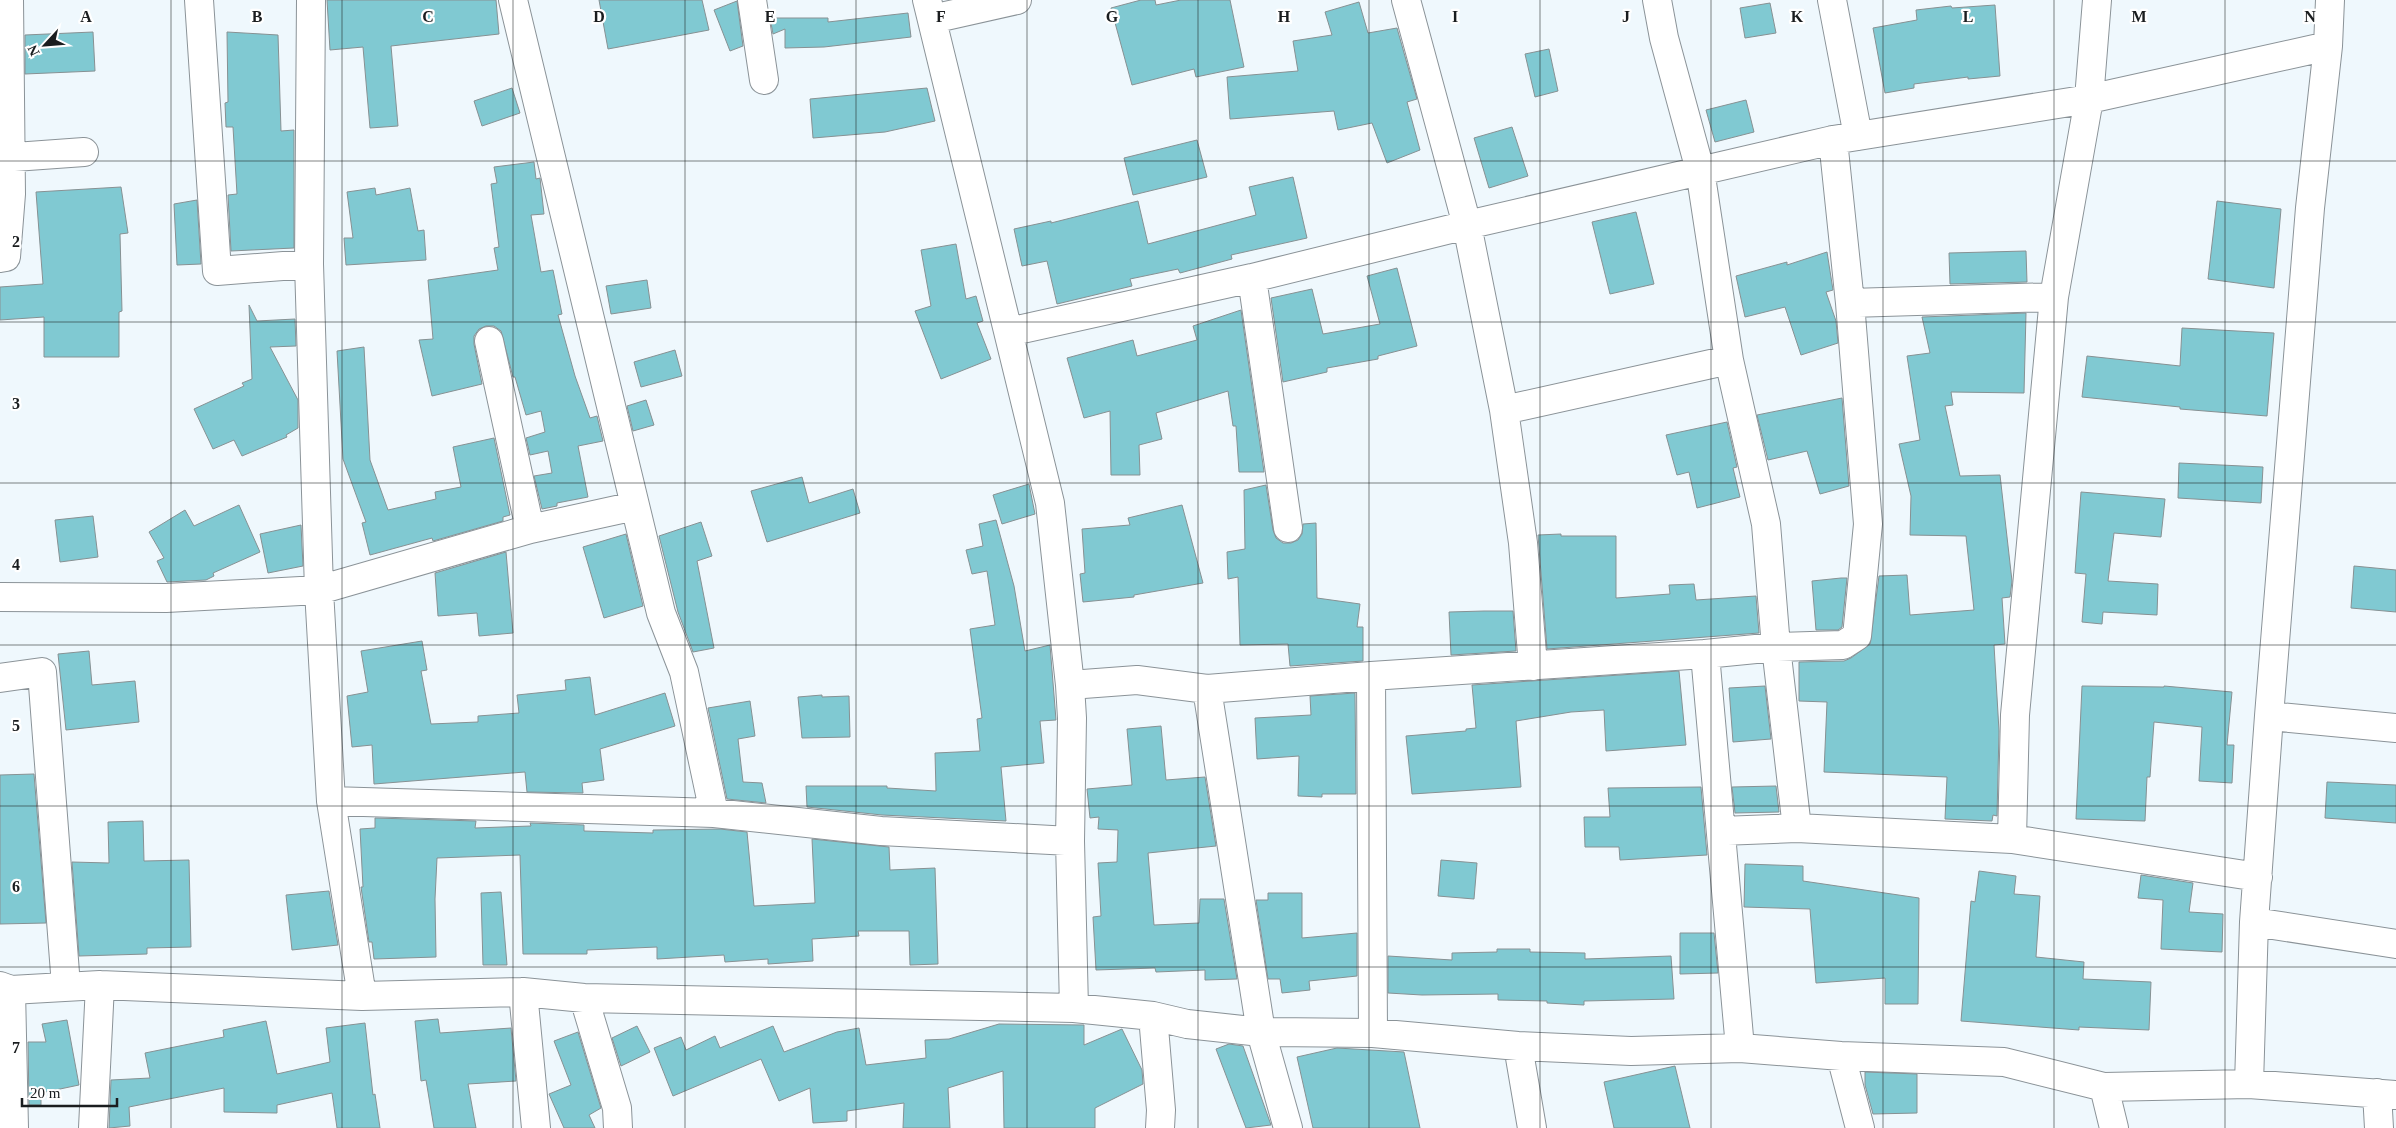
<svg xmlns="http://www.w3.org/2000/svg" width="2396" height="1128" viewBox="0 0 2396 1128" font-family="Georgia,serif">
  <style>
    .building { fill: #80c9d2; stroke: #879193 }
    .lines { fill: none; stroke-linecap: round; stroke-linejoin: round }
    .minor-casing { stroke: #8b9398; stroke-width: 30 }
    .minor { stroke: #fff; stroke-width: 28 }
    .grid { fill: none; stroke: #1a1d1f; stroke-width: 1; stroke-opacity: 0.55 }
    .grid-label { font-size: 16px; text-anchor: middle; font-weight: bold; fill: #1a1d1f; stroke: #fff; stroke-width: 4.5; stroke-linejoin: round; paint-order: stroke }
  </style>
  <rect width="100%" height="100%" fill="#eff8fd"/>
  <path class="building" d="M327,0H496L499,34L391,46L398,126L370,128L363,47L330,50Z
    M599,0H702L709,30L608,49Z
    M1141,0H1155L1156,5L1181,0H1230L1244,67L1196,77L1194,69L1132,85L1111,8Z
    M737,1L743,46L730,51L714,10Z
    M1359,2L1368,33L1397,28L1417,99L1407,102L1420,150L1387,163L1372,123L1338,130L1334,111L1230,119L1227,77L1298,71L1293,41L1332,35L1325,12Z
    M1770,3L1776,33L1745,38L1740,8Z
    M1995,5L2000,76L1968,79V77L1914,84V88L1885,93L1873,28L1917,20L1916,10L1951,6L1952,8Z
    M908,13L911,37L824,47L785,48V29L773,34L770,18H828V22Z
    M93,32L95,71L25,74V35Z
    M227,32L278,35L281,131L294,130V248L231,251L228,195L237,194L233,127H226L225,103L228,102Z
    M1549,49L1558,91L1535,97L1525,54Z
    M512,88L520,113L482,126L474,101Z
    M927,88L935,121L885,132L813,138L810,99Z
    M1746,100L1754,132L1715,142L1706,110Z
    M1512,127L1528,176L1489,188L1474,138Z
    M1197,140L1207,177L1133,195L1124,158Z
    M534,162L536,179L540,178L544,214L531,215L541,272L553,270L562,314L558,315L575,376L590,418L597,416L603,441L578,446L588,497L557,503V506L542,509L534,476L552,473L548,451L530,455L526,438L545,432L541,411L526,415L515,377H513L501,331L494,326H486L479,329L474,336V344L482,384L432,396L419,340L433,339L428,280L498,270L494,248L499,247L491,184L497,183L494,167Z
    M1293,177L1307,238L1231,255L1232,259L1180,273L1178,269L1130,279L1132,286L1057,304L1047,261L1022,266L1014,229L1051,221V223L1138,201L1148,244L1256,215L1249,187Z
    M121,187L128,233L120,234L122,311L119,312V357H44V317L0,320V287L43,284L36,192Z
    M375,188L376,195L410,188L418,231L424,230L426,260L346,265L344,238H353L347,192Z
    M197,200L201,264L177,265L174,204Z
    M2217,201L2281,209L2274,288L2208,279Z
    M1636,212L1654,284L1610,294L1592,222Z
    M956,244L966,299L976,296L983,321L977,323L991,359L941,379L915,311L931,306L921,250Z
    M2026,251L2027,282L1950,284L1949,253Z
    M1827,252L1833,290L1826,292L1836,321L1838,343L1801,355L1785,307L1745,317L1736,276L1787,262V265Z
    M1397,268L1417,346L1378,356V359L1327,368V372L1283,382L1271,298L1312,289L1323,334L1380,324L1367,276Z
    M647,280L651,308L611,314L606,286Z
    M249,305L257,321L295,319L296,346L270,347L298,400V428L286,435L287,437L242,456L234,440L213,449L194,409L244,386L242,383L252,379Z
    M1241,310L1264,472H1239L1236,426H1233L1228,391L1156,413L1162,439L1139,445L1140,475H1111L1110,411L1084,418L1067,358L1133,340L1137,356L1197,340L1193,326Z
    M2026,313L2024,393L1951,392L1953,405L1945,406L1960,476L2000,475L2012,581L2010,597L2002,598L2005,644L1994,645L1999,731L1997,816L1993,815L1992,821L1945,819L1947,777L1824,772L1827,702L1799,701V662L1844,661L1851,658L1870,644L1879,576L1907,575L1910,615L1974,610L1966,536L1910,535L1911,496L1899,444L1920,440L1907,356L1930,353L1922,317Z
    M2182,328L2274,333L2267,416L2180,409V407L2082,397L2087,356L2180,366Z
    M364,347L370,460L388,510L436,499L435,492L461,487L453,447L494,438L510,515L503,517V521L433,541L432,538L370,555L362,523L366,522L343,459L337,351Z
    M675,350L682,376L641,387L634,362Z
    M1842,398L1849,486L1820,494L1807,451L1768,460L1757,415Z
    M646,400L654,425L633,431L627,406Z
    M1727,422L1737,467L1733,468L1740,497L1697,508L1689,472L1677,475L1666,435Z
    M2179,463L2263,467L2261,503L2178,498Z
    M802,477L809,503L853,489L860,513L767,542L751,491Z
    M1029,484L1035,514L1002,524L993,495Z
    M1266,485L1273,530L1276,538L1283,543H1291L1298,540L1302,534L1303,524L1316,523L1317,598L1360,604L1357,627H1363V661L1290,666L1288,644L1240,645L1238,577L1228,579L1227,552L1245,549L1244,490Z
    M2081,492L2165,499L2161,537L2114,533L2108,581L2158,584L2157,615L2103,612L2102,624L2082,622L2086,574L2075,573Z
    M239,505L260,552L213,573L214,576L206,580L167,582L157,561L164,558L149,532L185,510L194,526Z
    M1182,505L1203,583L1134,595V597L1083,602L1080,574L1085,573L1082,529L1130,525L1128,518Z
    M93,516L98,557L60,562L55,520Z
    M996,520L1014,586L1025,651L1050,645L1056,720L1040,721L1044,763L1001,767L1006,821L882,815L807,807L806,786H887V788L936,791L935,753L980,751L977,719L982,718L970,629L995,625L987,571L972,574L966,550L983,546L979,524Z
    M701,522L712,556L697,561L714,648L693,652L678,612L659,536Z
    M301,525L303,566L268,573L260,534Z
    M626,534L643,606L604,618L583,547Z
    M1561,534V536H1616V598L1670,594L1669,585L1694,584L1696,600L1756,596L1759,633L1547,649L1538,535Z
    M506,552L513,633L479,636L477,613L438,616L435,573Z
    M2354,566L2396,570V612L2351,608Z
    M1841,578H1847L1842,627L1838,630H1816L1812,581Z
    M1484,611H1513L1516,651L1451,655L1449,612Z
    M422,641L427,670L421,671L431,724L478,722V716L519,713L517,695L566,690L565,680L590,677L595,715L665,693L675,726L600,749L604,780L582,783L583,793L527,792L525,772L374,784L372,745L352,747L347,696L368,692L361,651Z
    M89,651L92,685L135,681L139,722L66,730L58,654Z
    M1679,671L1686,745L1606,751L1604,710L1571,712L1516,721L1521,787L1412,794L1406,736L1466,731V729L1476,728L1472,685Z
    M1765,686L1771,739L1733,742L1729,688Z
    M2082,686L2164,687V686L2232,692L2227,745H2234L2232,783L2199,781L2202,727L2154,722L2150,777H2147L2145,821L2076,819Z
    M1355,693L1356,794H1322V797L1298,796L1299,756L1257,759L1255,718L1311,715L1310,696Z
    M822,695V697L849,696L850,737L802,738L798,697Z
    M750,701L755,736L738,739L743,782L762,783L766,803L727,799L708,708Z
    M1161,726L1166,780L1205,777L1216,846L1148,853L1154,925L1199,923L1200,899H1224L1237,979L1205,980V970L1156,972L1155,968L1096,970L1093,917L1101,916L1098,863L1117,862L1118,830L1098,829L1099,817L1090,818L1087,789L1132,785L1127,729Z
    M34,774L46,923L0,924V775Z
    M2327,782L2396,785V823L2325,818Z
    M1776,786L1779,812L1735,813L1732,787Z
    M1701,787L1707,855L1620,860L1619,847H1585L1584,817H1610L1608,788Z
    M375,818L476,821L475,828L531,826L530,823L584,825V831L653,833V830L720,829L747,832L754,906L815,903L812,839L889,847L890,870L935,868L938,964L910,965L909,931H858L859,936L812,939L813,961L768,964V959L725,962L724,955L657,959V947L587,950V954H523L520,855L437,858L435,899L436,957L374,959L372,942H369L361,887H363L360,829L375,828Z
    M143,821L144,861L189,860L191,947L147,948V954L79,956L72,862L109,863L108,822Z
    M1441,860L1477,863L1474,899L1438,896Z
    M1745,864L1803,866V881L1919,898L1918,1004H1885V978L1816,983L1810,909L1744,907Z
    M1979,871L2016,876L2014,894L2040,896L2036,957L2084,962L2083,979L2151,982L2149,1030L2079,1027V1030L1961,1021L1971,901L1975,902Z
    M2141,875L2193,883L2189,912L2223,914L2222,952L2161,949L2163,900L2138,898Z
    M329,891L338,945L292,950L286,895Z
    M501,892L507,965H483L481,893Z
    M1268,893H1302V938L1357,933V976L1309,981L1310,990L1282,993L1280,979H1268L1256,900H1268Z
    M1680,933H1714L1718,973L1680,974Z
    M1497,949H1530V952L1585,953V959L1671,956L1674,999L1584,1001V1005L1547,1003V1001L1498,1000V994L1422,995L1388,993V956L1452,960V953L1497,952Z
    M438,1019L440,1033L511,1028L516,1081L468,1084L476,1128H434L426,1080L421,1081L415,1021Z
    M67,1020L79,1085L41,1093V1105H29L28,1042H46L42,1024Z
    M266,1021L277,1074L330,1062L326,1028L365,1023L373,1095L375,1094L380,1128H337L332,1093L277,1105V1113L224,1112V1088L129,1107L130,1126L109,1128L111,1080L150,1078L145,1053L224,1037L223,1030Z
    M999,1024L1084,1025V1045L1122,1029L1142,1070L1143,1084L1095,1108V1128H1004L1003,1071L948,1088L950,1128H903L904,1103L847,1111V1121L813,1123L810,1088L779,1101L761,1059L673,1096L654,1048L681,1037L686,1050L715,1036L720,1048L773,1026L784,1052L837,1032L859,1028L866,1065L926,1058L925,1040L949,1039Z
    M637,1026L650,1052L621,1066L612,1038Z
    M578,1032L601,1108L589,1115L595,1128H564L549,1094L571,1085L554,1041Z
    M1229,1044L1243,1046L1271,1125L1246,1128L1216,1049Z
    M1337,1048L1404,1052L1420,1128H1313L1297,1057Z
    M1675,1066L1690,1128H1614L1604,1082Z
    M1865,1072L1917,1074V1113L1873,1114L1865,1085Z"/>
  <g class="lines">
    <defs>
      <path id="minor" d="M199,0L217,271L309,264
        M311,0L309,264L319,590L331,801L362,996
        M513,0L661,613L684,672L714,813
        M752,0L764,80
        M927,0L1050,503L1070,685L1072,718L1070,841
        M1406,0L1467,225L1504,410L1523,543L1533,666
        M1657,0L1664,38L1700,170L1729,360L1766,524L1776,647L1797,828
        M1832,0L1858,136
        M932,19L1017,0
        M2328,46L2330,0
        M0,158L84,152
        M0,258L6,257L11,194L9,0
        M1252,278L1288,528
        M1850,303L2054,297
        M1009,332L1252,278L1467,225L1833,140L2089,99L2328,46L2310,208L2269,716L2254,922L2249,1084
        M489,341L530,529
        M1504,410L1729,360
        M0,597L166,598L319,590L530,529L635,506
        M1705,654L1776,647L1843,645L1857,636L1868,524L1850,303L1833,140
        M1371,676L1705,654L1740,1048
        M0,678L42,672L66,986
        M1070,685L1137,680L1207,689L1261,1032L1288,1128
        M1207,689L1371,676L1373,1033
        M2269,716L2396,728
        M331,801L714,813L881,831L1070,841L1074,1008
        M1721,831L1797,828L2012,839L2258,877
        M2012,839L2015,715L2054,297L2089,99L2097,0
        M2254,922L2396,944
        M0,986L11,990L100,985L362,996L523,992L584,998L1074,1008L1153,1016L1187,1024L1261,1032L1373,1033L1518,1046L1631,1051L1740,1048L1841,1056L2004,1062L2104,1087L2249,1084L2396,1095
        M11,990L14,1128
        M523,992L536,1128
        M584,998L617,1108L618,1128
        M1153,1016L1161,1110L1160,1128
        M1518,1046L1532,1128
        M1841,1056L1860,1128
        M2104,1087L2114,1128
        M2377,1093L2379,1128
        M93,1128L100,985"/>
    </defs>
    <use href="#minor" class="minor-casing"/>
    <use href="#minor" class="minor"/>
  </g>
  <path class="grid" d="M171,0V1128M342,0V1128M513,0V1128M685,0V1128M856,0V1128M1027,0V1128M1198,0V1128M1369,0V1128M1540,0V1128M1711,0V1128M1883,0V1128M2054,0V1128M2225,0V1128M0,161H2396M0,322H2396M0,483H2396M0,645H2396M0,806H2396M0,967H2396"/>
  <g class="grid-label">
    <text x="86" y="22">A</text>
    <text x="257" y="22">B</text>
    <text x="428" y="22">C</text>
    <text x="599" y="22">D</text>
    <text x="770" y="22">E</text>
    <text x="941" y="22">F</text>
    <text x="1112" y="22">G</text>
    <text x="1284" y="22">H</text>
    <text x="1455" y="22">I</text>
    <text x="1626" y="22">J</text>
    <text x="1797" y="22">K</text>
    <text x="1968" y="22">L</text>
    <text x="2139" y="22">M</text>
    <text x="2310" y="22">N</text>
    <text x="16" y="247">2</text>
    <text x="16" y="409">3</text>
    <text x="16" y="570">4</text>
    <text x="16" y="731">5</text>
    <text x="16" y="892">6</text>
    <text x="16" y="1053">7</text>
  </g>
  <g transform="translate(45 45) rotate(244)" stroke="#ffffff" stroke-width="4" paint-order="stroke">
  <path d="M0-4L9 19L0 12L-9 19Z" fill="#1a1d1f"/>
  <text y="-8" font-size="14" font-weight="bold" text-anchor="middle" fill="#1a1d1f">N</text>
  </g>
  <path d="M22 1098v8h95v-8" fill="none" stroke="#1a1d1f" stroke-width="2.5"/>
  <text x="30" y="1098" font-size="15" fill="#1a1d1f" stroke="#ffffff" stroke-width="4" paint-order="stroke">20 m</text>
</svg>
